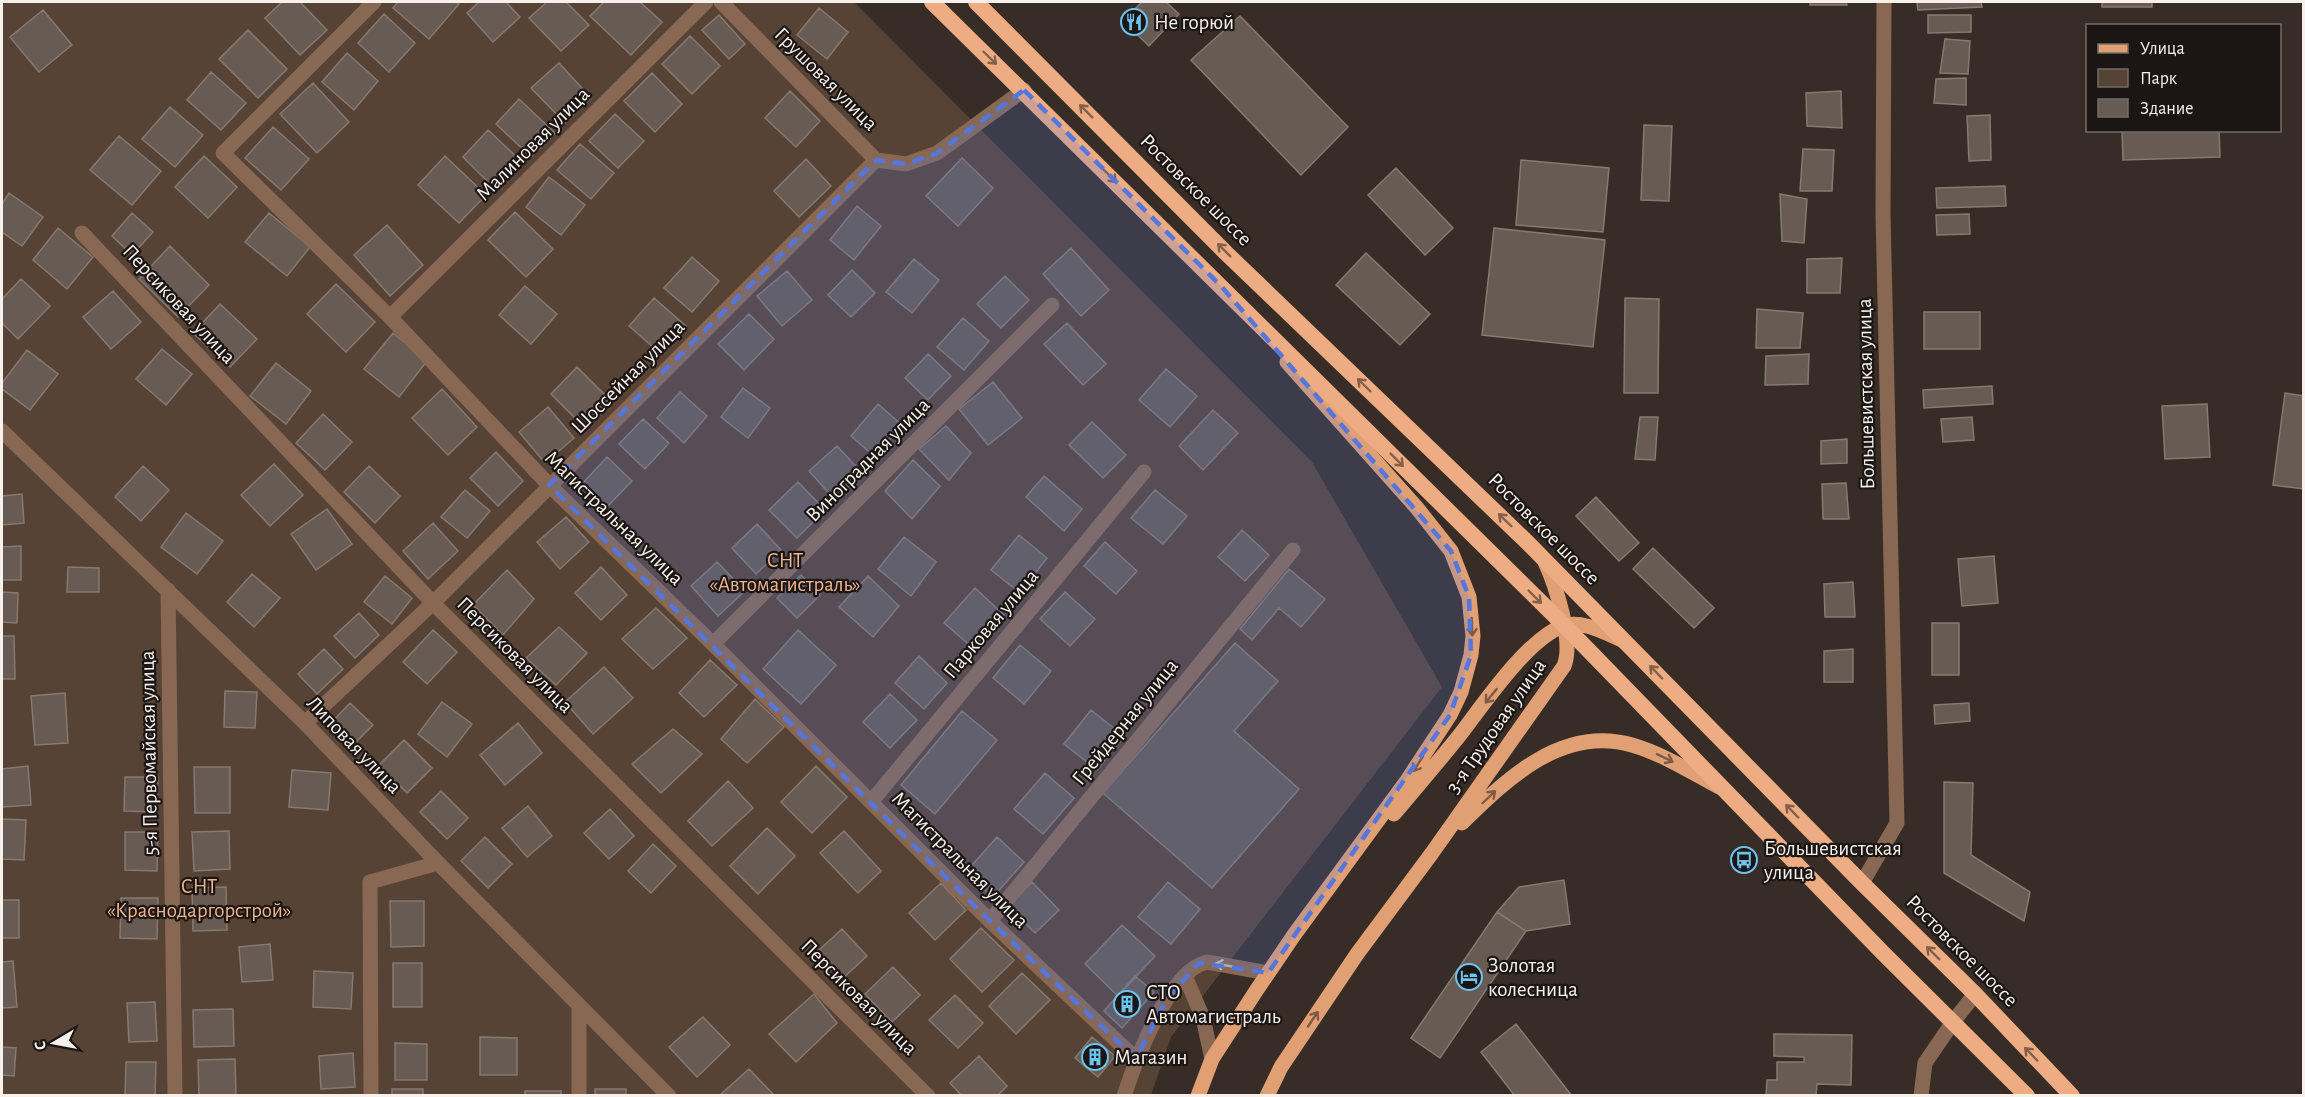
<svg xmlns="http://www.w3.org/2000/svg" width="2305" height="1097" viewBox="0 0 2305 1097" font-family="'Alegreya Sans',sans-serif">
  <style>
    .green { fill: #574336 }
    .building { fill: #675b53; stroke: #867971; stroke-width: 1.5 }
    .lines { fill: none; stroke-linecap: round; stroke-linejoin: round }
    .minor { stroke: #896853; stroke-width: 15 }
    .primary { stroke: #e19f74; stroke-width: 15 }
    .trunk { stroke: #edac82; stroke-width: 16 }
    .oneway { stroke: #84614a }
    .oneway2 { stroke: #7e5a44 }
    .oneway3 { stroke: #cbbaae }
    .marked { fill: #5476dd; fill-opacity: 0.2; stroke: #5476dd; stroke-width: 4.5; stroke-dasharray: 12 8; stroke-linejoin: round }
    .labels { text-anchor: middle; dominant-baseline: central; stroke-width: 4.5; stroke-linejoin: round; paint-order: stroke }
    .poi-label { font-size: 21px; fill: #f7f0eb; stroke: #1b1613; text-anchor: start }
    .street-label { font-size: 21px; fill: #f7f0eb; stroke: #1b1613 }
    .park-label { font-size: 21px; fill: #efb48f; stroke: #1b1613 }
  </style>
  <rect width="100%" height="100%" fill="#382d26"/>
  <path class="green" d="M2,2H854L1312,462L1442,687L1171,1037L1151,1095L2,1096Z"/>
  <path class="building" d="M282,2H300L327,30L300,55L265,18Z
    M398,2H456L459,4L429,39L393,8Z
    M479,2H506L520,17L493,42L467,13Z
    M547,2H566L589,25L561,51L529,18Z
    M604,2H640L662,22L631,55L590,16Z
    M1142,2H1166L1179,14L1149,46L1123,21Z
    M1810,2H1846L1847,5H1810Z
    M1917,2H1981L1982,7L1918,10Z
    M2102,2H2152V7H2102Z
    M819,8L848,32L827,59L797,35Z
    M43,10L72,45L39,72L10,37Z
    M384,14L415,43L389,72L358,43Z
    M719,15L745,44L729,59L702,30Z
    M1928,15H1971V32L1928,33Z
    M1240,16L1348,127L1301,175L1191,60Z
    M248,30L287,69L258,98L219,59Z
    M690,36L720,66L692,94L662,64Z
    M1945,39L1970,41L1968,74L1940,73Z
    M347,53L378,81L354,110L322,82Z
    M559,63L591,98L565,123L531,88Z
    M211,72L246,103L221,130L187,100Z
    M652,73L682,104L655,132L624,101Z
    M1966,78V105L1934,103L1936,79Z
    M313,83L349,122L317,153L280,114Z
    M790,91L820,121L796,147L765,118Z
    M1841,91L1842,128L1807,126L1806,93Z
    M519,99L555,133L531,157L496,124Z
    M170,107L203,135L175,167L142,139Z
    M615,114L644,141L618,168L589,141Z
    M1990,115L1991,160L1969,161L1967,116Z
    M1644,125L1672,126L1669,201L1641,200Z
    M273,127L309,159L281,190L245,158Z
    M488,130L522,162L496,190L463,157Z
    M2122,130H2219L2220,157L2123,160Z
    M119,136L161,171L132,205L90,170Z
    M580,144L614,173L591,199L557,170Z
    M1803,149L1834,150L1832,191H1800Z
    M204,156L237,187L208,218L175,187Z
    M445,156L486,195L459,223L418,185Z
    M962,158L993,188L958,226L926,196Z
    M806,159L831,186L799,217L774,191Z
    M1521,160L1609,168L1603,232L1516,225Z
    M1396,168L1453,228L1425,255L1368,195Z
    M549,177L585,205L561,235L526,207Z
    M2005,186L2006,206L1937,208L1936,188Z
    M9,193L43,217L22,246L2,232V204Z
    M1780,194L1807,199L1804,243L1782,241Z
    M857,206L881,226L854,260L830,240Z
    M515,212L553,249L526,277L488,240Z
    M132,213L153,232L132,255L112,236Z
    M269,213L310,247L287,276L245,242Z
    M1969,214L1970,234L1937,235L1936,215Z
    M387,225L423,265L390,296L354,255Z
    M58,228L93,257L67,289L33,260Z
    M1494,228L1605,240L1593,347L1482,335Z
    M170,246L209,285L178,317L139,279Z
    M1071,248L1109,290L1081,316L1043,274Z
    M1366,253L1430,314L1400,345L1336,285Z
    M692,257L719,281L692,312L664,288Z
    M1842,258L1840,293H1807V259Z
    M914,259L939,280L912,313L886,292Z
    M852,270L875,293L851,317L828,295Z
    M787,271L812,300L782,326L757,296Z
    M1005,276L1029,300L1001,328L977,304Z
    M21,279L50,306L18,339L2,323V299Z
    M336,284L375,322L346,352L307,314Z
    M525,286L557,314L531,344L499,315Z
    M113,291L141,322L111,349L83,317Z
    M654,298L686,326L661,354L629,326Z
    M1625,298L1659,299L1658,393H1624Z
    M220,304L257,339L230,367L193,333Z
    M1757,309L1803,313L1800,348H1756Z
    M1924,312H1980V349H1924Z
    M749,314L774,339L744,370L718,344Z
    M963,318L989,341L964,370L937,347Z
    M1067,323L1106,364L1083,385L1044,344Z
    M393,333L427,361L399,397L364,369Z
    M162,349L192,374L166,405L136,379Z
    M27,350L58,374L30,410L2,389V383Z
    M928,354L951,376L928,400L905,378Z
    M1809,354L1808,384L1765,385L1766,356Z
    M276,363L311,391L286,424L250,396Z
    M577,367L612,402L586,429L551,394Z
    M1166,369L1197,396L1170,427L1139,400Z
    M993,382L1022,418L988,445L959,409Z
    M1992,386L1993,404L1924,408L1923,390Z
    M743,388L770,408L748,438L721,417Z
    M442,389L477,427L448,455L412,418Z
    M680,392L707,416L684,443L657,418Z
    M2285,393L2304,396V489L2273,485Z
    M878,404L902,425L875,457L851,436Z
    M2207,404L2210,457L2165,459L2162,406Z
    M548,407L574,438L545,463L519,432Z
    M1213,410L1238,433L1203,470L1179,446Z
    M323,414L352,442L325,470L296,443Z
    M1640,417H1658L1655,460L1635,459Z
    M1972,417L1974,440L1943,442L1941,419Z
    M643,419L669,443L645,469L619,444Z
    M1092,422L1126,455L1103,478L1069,445Z
    M946,426L971,453L949,480L919,449Z
    M1847,439V463L1821,464V441Z
    M837,446L863,474L834,499L809,471Z
    M496,452L523,481L498,506L470,478Z
    M607,457L632,481L606,508L581,485Z
    M913,460L940,486L912,519L885,491Z
    M274,464L303,495L270,526L241,495Z
    M143,466L169,490L141,521L115,497Z
    M369,466L400,496L375,523L344,492Z
    M1044,476L1082,509L1064,531L1026,497Z
    M798,482L825,510L797,538L769,510Z
    M1846,483L1849,519H1823L1822,484Z
    M465,490L490,511L467,538L441,517Z
    M1155,490L1187,516L1163,544L1131,518Z
    M22,494L24,523L2,525V496Z
    M1596,497L1639,543L1619,561L1576,516Z
    M327,509L352,544L316,570L291,534Z
    M186,513L223,541L197,574L161,547Z
    M566,517L589,542L560,569L537,542Z
    M433,523L458,551L428,579L403,551Z
    M757,524L781,550L756,574L732,548Z
    M1242,530L1269,555L1245,581L1218,557Z
    M1019,535L1047,558L1020,593L991,570Z
    M904,537L936,562L911,596L878,569Z
    M1105,542L1137,571L1116,594L1084,566Z
    M21,546V580H2V547Z
    M1653,548L1714,608L1694,628L1633,569Z
    M1994,556L1998,603L1962,606L1958,559Z
    M717,562L745,591L718,616L691,586Z
    M68,567L99,568V592H67Z
    M601,567L627,595L601,620L575,593Z
    M1289,569L1325,599L1301,627L1279,608L1252,640L1240,629Z
    M507,570L534,599L503,635L473,605Z
    M252,574L280,598L254,627L227,602Z
    M801,575L820,595L797,618L777,598Z
    M385,576L412,598L392,624L364,602Z
    M868,576L899,606L873,637L839,607Z
    M1853,582L1855,617H1825L1824,584Z
    M975,588L1004,615L974,649L944,623Z
    M2,592L18,593L17,623L2,622Z
    M1065,592L1095,619L1070,646L1040,619Z
    M656,608L687,638L653,669L622,639Z
    M359,613L379,635L355,658L334,636Z
    M1932,623H1959V675H1932Z
    M559,627L587,653L556,685L526,658Z
    M433,630L457,652L427,684L403,662Z
    M798,630L836,665L801,704L763,669Z
    M2,636H14L15,679H2Z
    M1235,643L1278,681L1234,731L1299,789L1212,888L1103,793Z
    M1020,645L1051,671L1024,704L993,678Z
    M324,649L343,669L317,694L298,674Z
    M1853,649V682H1824V651Z
    M919,656L947,683L924,709L895,683Z
    M710,660L737,685L704,717L679,693Z
    M604,667L633,698L593,734L565,702Z
    M225,691L257,692L255,728L224,727Z
    M65,693L68,743L35,745L31,696Z
    M890,694L917,720L890,748L863,722Z
    M755,699L784,727L747,763L721,739Z
    M442,702L472,724L447,757L418,734Z
    M350,703L373,725L354,744L332,722Z
    M1969,703L1970,721L1935,724L1934,705Z
    M1091,710L1124,736L1097,770L1064,744Z
    M962,711L997,740L935,814L901,785Z
    M518,723L542,753L505,785L480,755Z
    M673,729L702,754L661,793L632,764Z
    M404,740L432,768L407,793L379,765Z
    M28,766L31,805L2,807V769Z
    M816,766L847,797L812,833L781,802Z
    M194,767H230V813H195Z
    M292,770L331,773L328,810L289,807Z
    M1045,773L1074,798L1043,834L1014,809Z
    M125,777H158L157,812L124,811Z
    M728,781L753,808L712,846L688,821Z
    M1944,782L1973,783L1971,855L2030,892L2024,921L1944,873Z
    M441,791L468,818L447,839L420,812Z
    M528,806L552,836L527,857L502,828Z
    M610,809L634,836L609,859L584,833Z
    M2,819L26,820L24,860L2,859Z
    M767,828L795,856L758,894L730,866Z
    M229,831L230,869L194,871L192,832Z
    M844,831L881,871L858,893L820,853Z
    M125,832H158L157,871L125,870Z
    M485,837L512,864L488,888L461,861Z
    M997,837L1024,862L993,897L965,873Z
    M653,844L676,866L651,893L628,871Z
    M1564,880L1570,924L1526,931L1497,912L1519,887Z
    M1032,882L1059,910L1035,933L1008,906Z
    M1168,882L1200,909L1171,944L1138,917Z
    M941,883L966,910L935,940L909,913Z
    M226,887L227,930L193,931L192,888Z
    M121,898H158L157,939L120,938Z
    M2,900H19V938H2Z
    M390,901H424V946L391,947Z
    M1497,912L1526,931L1440,1058L1411,1038Z
    M1122,925L1155,956L1118,996L1085,964Z
    M981,928L1014,960L982,992L950,959Z
    M842,929L867,956L842,979L817,952Z
    M270,944L273,980L242,982L239,947Z
    M13,961L17,1007L2,1008V962Z
    M393,963H422V1007H393Z
    M893,967L920,995L892,1022L865,994Z
    M314,971L353,973L351,1009L313,1007Z
    M1022,973L1050,1000L1016,1034L989,1006Z
    M1135,976L1154,992L1122,1028L1104,1011Z
    M814,994L837,1023L796,1062L769,1034Z
    M955,995L983,1023L958,1048L929,1020Z
    M155,1002L157,1041L129,1042L127,1003Z
    M233,1009L234,1046L194,1047L193,1010Z
    M703,1017L730,1045L697,1077L669,1047Z
    M1516,1024L1572,1096H1515L1481,1052Z
    M1774,1034L1852,1035L1851,1085L1817,1084L1816,1096H1766L1767,1080H1777V1062H1804V1057L1774,1056Z
    M480,1037L517,1038V1075H480Z
    M1092,1037L1115,1056L1098,1077L1075,1058Z
    M395,1043L427,1044V1080H395Z
    M2,1047L16,1048L14,1076L2,1075Z
    M353,1053L355,1087L321,1089L319,1056Z
    M979,1056L1007,1086L997,1096H962L950,1083Z
    M235,1059L236,1096H199L198,1060Z
    M126,1062H156L155,1096H125Z
    M749,1069L773,1094L772,1096H719Z
    M392,1089H423V1096H392Z
    M595,1089H626V1096H595Z
    M525,1091H561V1096H525Z"/>
  <g class="lines">
    <path class="minor" d="M374,2L223,153L390,317L549,485L713,644L990,921L1136,1059
      M721,2L876,160
      M876,160L906,164L937,153L1024,90
      M82,233L433,603L928,1096
      M390,317L706,2
      M2,431L305,723L438,863L669,1096
      M168,590L175,1096
      M713,644L1052,305
      M305,723L433,603L876,160
      M871,802L1144,472
      M1862,883L1897,823L1883,214L1884,2
      M990,921L1293,550
      M1185,976L1203,1018L1212,1059
      M579,1007V1096
      M371,1096L370,882L438,863
      M1124,1096C1135,1062 1169,970 1207,962L1268,973
      M1921,1096L1925,1063L1953,1022L1975,994"/>
    <path class="primary" d="M1394,814C1416,788 1438,762 1459,736C1483,705 1527,639 1563,626C1582,619 1607,634 1624,641
      M1462,823C1507,779 1562,725 1632,745C1663,754 1691,772 1719,787
      M1198,1096L1212,1059L1256,991L1294,935L1406,782L1450,715L1461,692L1471,655L1473,636L1469,597L1451,551L1417,508L1287,362
      M1267,1096L1281,1067L1357,954L1432,853L1564,666C1574,642 1556,586 1545,562"/>
    <path class="trunk" d="M932,2L1564,625L1883,953L2027,1096
      M976,2L1226,253L1528,543L1862,883L1975,994L2072,1096"/>
  </g>
  <defs><path id="oneway-shaft" d="M-6 0H5M1.5-3L5.5 0L1.5 3" fill="none" stroke-width="1.6" stroke-linecap="round" stroke-linejoin="round" transform="scale(1.5)"/></defs>
  <g class="oneway">
    <use href="#oneway-shaft" transform="translate(990 58) rotate(44)"/>
    <use href="#oneway-shaft" transform="translate(1086 111) rotate(-135)"/>
    <use href="#oneway-shaft" transform="translate(1110 176) rotate(45)"/>
    <use href="#oneway-shaft" transform="translate(1224 250) rotate(-135)"/>
    <use href="#oneway-shaft" transform="translate(1364 385) rotate(-136)"/>
    <use href="#oneway-shaft" transform="translate(1397 460) rotate(45)"/>
    <use href="#oneway-shaft" transform="translate(1505 520) rotate(-136)"/>
    <use href="#oneway-shaft" transform="translate(1535 597) rotate(45)"/>
    <use href="#oneway-shaft" transform="translate(1656 672) rotate(-134)"/>
    <use href="#oneway-shaft" transform="translate(1792 811) rotate(-134)"/>
    <use href="#oneway-shaft" transform="translate(1933 953) rotate(-135)"/>
    <use href="#oneway-shaft" transform="translate(2031 1054) rotate(-134)"/>
  </g>
  <g class="oneway2">
    <use href="#oneway-shaft" transform="translate(1472 627) rotate(88)"/>
    <use href="#oneway-shaft" transform="translate(1491 696) rotate(129)"/>
    <use href="#oneway-shaft" transform="translate(1665 758) rotate(26)"/>
    <use href="#oneway-shaft" transform="translate(1418 764) rotate(123)"/>
    <use href="#oneway-shaft" transform="translate(1489 797) rotate(-44)"/>
    <use href="#oneway-shaft" transform="translate(1313 1019) rotate(-56)"/>
  </g>
  <use class="oneway3" href="#oneway-shaft" transform="translate(1224 965) rotate(-170)"/>
  <path class="marked" d="M1024,90L1221,286L1451,551L1469,597L1471,655L1450,715L1268,973L1199,963L1167,999L1136,1059L990,921L549,485L876,160L906,164L937,153Z"/>
  <defs>
    <symbol id="restaurant-ring" viewBox="-11 -11 22 22"><circle r="9.5" fill="#1b1613" stroke="#6bc3f2" stroke-width="1.5"/><path d="M-5-6h1v4h1v-4h1v4h1v-4h1v5L-1.5 .5V6h-2V.5L-5-1ZM5-6V6H3V1.5H1.5Q1.5-4 5-6Z" fill="#6bc3f2"/></symbol>
    <symbol id="bus-ring" viewBox="-11 -11 22 22"><circle r="9.5" fill="#1b1613" stroke="#6bc3f2" stroke-width="1.5"/><path d="M-5-6H5V4H4V6H2V4H-2V6H-4V4H-5ZM-3.5-4V0h7V-4ZM-3.5 1.2v1.5H-2V1.2ZM2 1.2v1.5H3.5V1.2Z" fill="#6bc3f2"/></symbol>
    <symbol id="hotel-ring" viewBox="-11 -11 22 22"><circle r="9.5" fill="#1b1613" stroke="#6bc3f2" stroke-width="1.5"/><path d="M-6-4.5h1.5V1H6V5H4.5V3h-9V5H-6ZM-4 0a1.8 1.8 0 1 1 3.6 0ZM.5 0V-2.5h3Q6-2.5 6 0Z" fill="#6bc3f2"/></symbol>
    <symbol id="building-ring" viewBox="-11 -11 22 22"><circle r="9.5" fill="#1b1613" stroke="#6bc3f2" stroke-width="1.5"/><path d="M-4-6H4V6H1V3H-1V6H-4ZM-2.5-4.3h1.7v1.8h-1.7ZM.8-4.3h1.7v1.8H.8ZM-2.5-1h1.7V.8h-1.7ZM.8-1h1.7V.8H.8Z" fill="#6bc3f2"/></symbol>
  </defs>
  <g fill-rule="evenodd">
    <use href="#restaurant-ring" x="1119" y="7" width="30" height="30"/>
    <use href="#bus-ring" x="1729" y="845" width="30" height="30"/>
    <use href="#hotel-ring" x="1454" y="962" width="30" height="30"/>
    <use href="#building-ring" x="1112" y="989" width="30" height="30"/>
    <use href="#building-ring" x="1080" y="1042" width="30" height="30"/>
  </g>
  <g class="labels">
    <g class="poi-label">
      <text x="1154" y="22">Не горюй</text>
      <text x="1764" y="848">Большевистская<tspan x="1764" dy="24">улица</tspan></text>
      <text x="1488" y="965">Золотая<tspan x="1488" dy="24">колесница</tspan></text>
      <text x="1146" y="992">СТО<tspan x="1146" dy="24">Автомагистраль</tspan></text>
      <text x="1114" y="1057">Магазин</text>
    </g>
    <g class="street-label">
      <text transform="translate(826 79) rotate(45)">Грушовая улица</text>
      <text transform="translate(533 144) rotate(-45)">Малиновая улица</text>
      <text transform="translate(1196 190) rotate(45)">Ростовское шоссе</text>
      <text transform="translate(179 304) rotate(47)">Персиковая улица</text>
      <text transform="translate(628 377) rotate(-45)">Шоссейная улица</text>
      <text transform="translate(1866 394) rotate(-91)">Большевистская улица</text>
      <text transform="translate(868 460) rotate(-45)">Виноградная улица</text>
      <text transform="translate(614 518) rotate(44)">Магистральная улица</text>
      <text transform="translate(1544 529) rotate(45)">Ростовское шоссе</text>
      <text transform="translate(991 624) rotate(-50)">Парковая улица</text>
      <text transform="translate(515 655) rotate(45)">Персиковая улица</text>
      <text transform="translate(1125 722) rotate(-51)">Грейдерная улица</text>
      <text transform="translate(1496 726) rotate(-55)">3-я Трудовая улица</text>
      <text transform="translate(354 745) rotate(46)">Липовая улица</text>
      <text transform="translate(149 753) rotate(-91)">5-я Первомайская улица</text>
      <text transform="translate(960 860) rotate(45)">Магистральная улица</text>
      <text transform="translate(1962 951) rotate(45)">Ростовское шоссе</text>
      <text transform="translate(859 997) rotate(45)">Персиковая улица</text>
    </g>
    <g class="park-label">
      <text x="785" y="560">СНТ<tspan x="785" dy="24">«Автомагистраль»</tspan></text>
      <text x="199" y="886">СНТ<tspan x="199" dy="24">«Краснодаргорстрой»</tspan></text>
    </g>
  </g>
  <rect width="2305" height="1097" fill="none" stroke="#f7f0eb" stroke-width="6"/>
  <rect x="2086" y="24" width="195" height="108" fill="#1b1613" stroke="#736d69" stroke-width="1.5"/>
  <rect x="2098" y="44" width="30" height="9" fill="#e19f74" stroke="#736d69" stroke-width="1.5"/>
  <text x="2140" y="54" font-size="18" fill="#f7f0eb">Улица</text>
  <rect x="2098" y="69" width="30" height="18" fill="#574336" stroke="#736d69" stroke-width="1.5"/>
  <text x="2140" y="84" font-size="18" fill="#f7f0eb">Парк</text>
  <rect x="2098" y="99" width="30" height="18" fill="#675b53" stroke="#736d69" stroke-width="1.5"/>
  <text x="2140" y="114" font-size="18" fill="#f7f0eb">Здание</text>
  <g transform="translate(54 1043) rotate(260)" stroke="#1b1613" stroke-width="4.5" paint-order="stroke">
  <path d="M0-4.5L10 22L0 15L-10 22Z" fill="#f7f0eb"/>
  <text y="-9" font-size="16" font-weight="bold" text-anchor="middle" fill="#f7f0eb">С</text>
  </g>
</svg>
